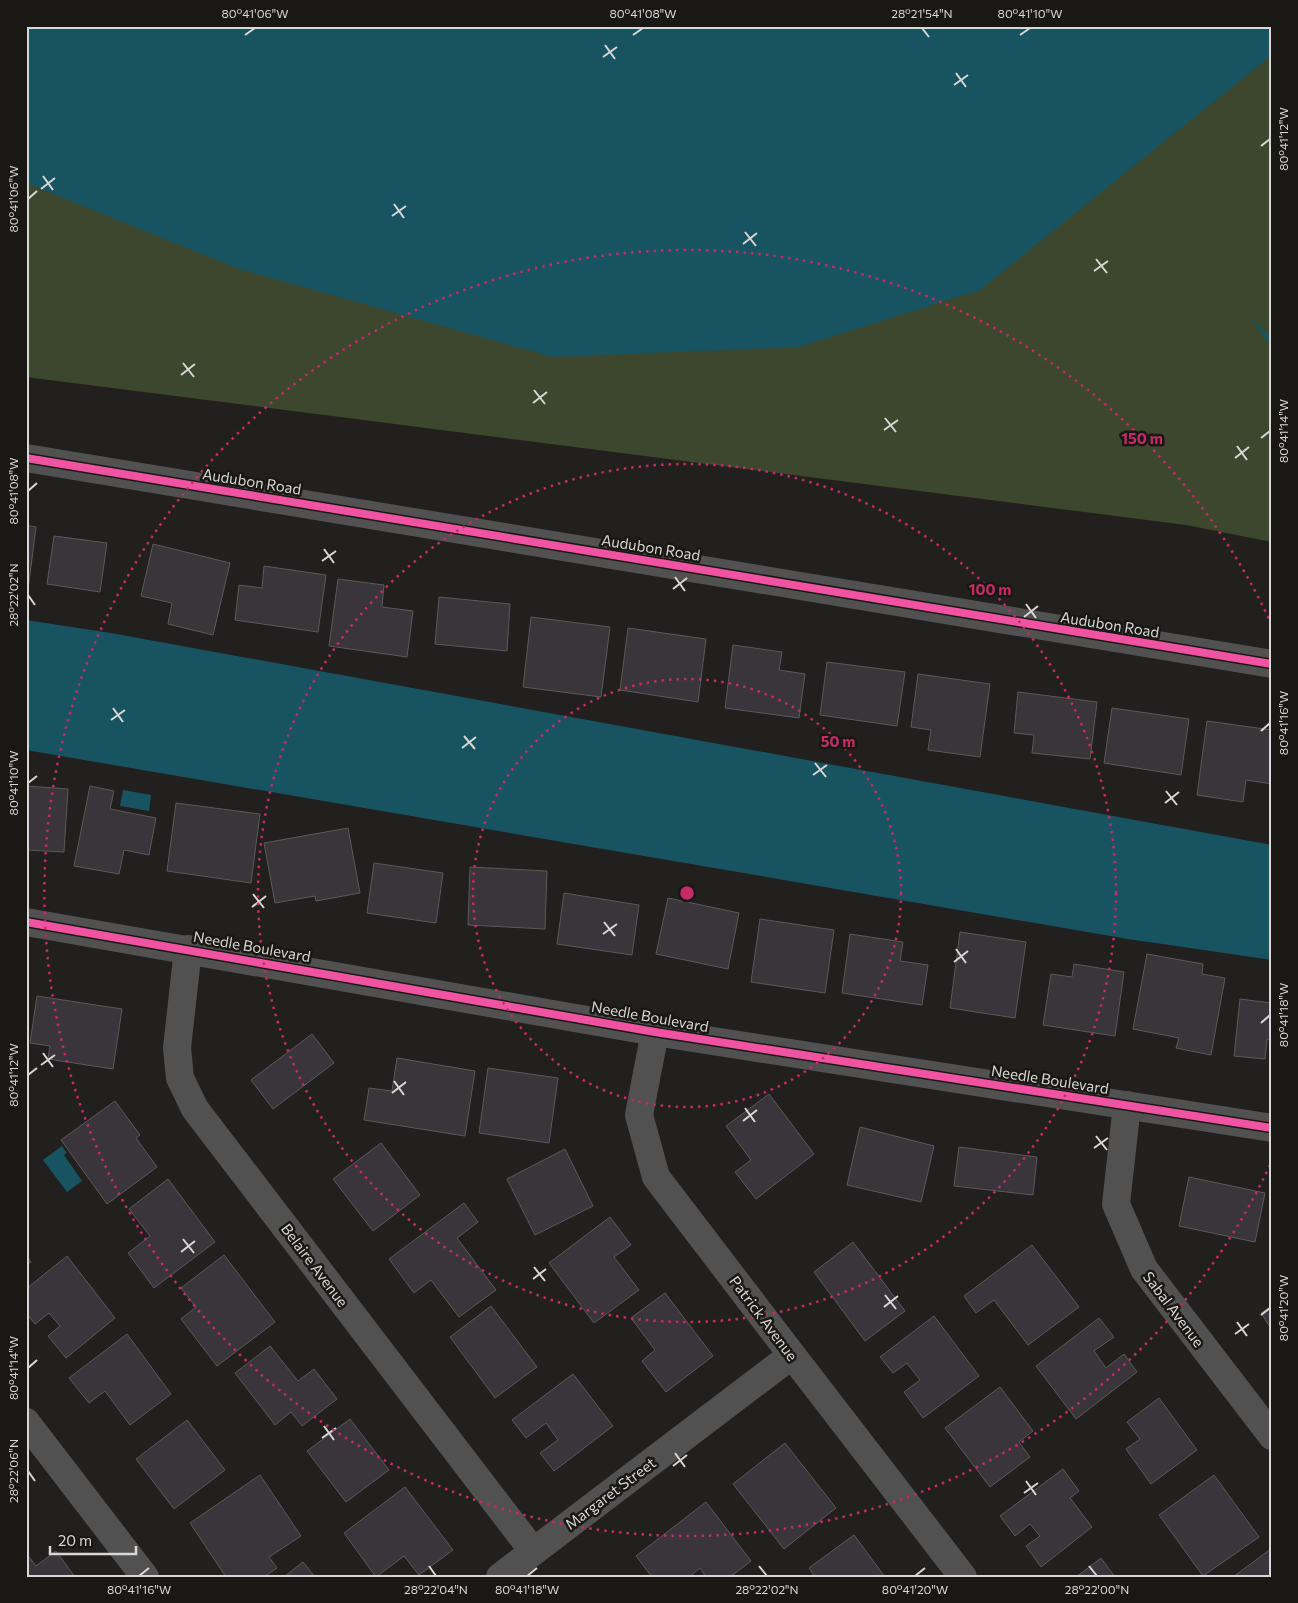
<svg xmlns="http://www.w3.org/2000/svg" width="1298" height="1603" viewBox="0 0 1298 1603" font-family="Commissioner,sans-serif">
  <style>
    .green { fill: #3d472e }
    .water { fill: #175360 }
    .building { fill: #39353b; stroke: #5b5959 }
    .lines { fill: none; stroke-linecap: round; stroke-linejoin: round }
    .street { stroke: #525151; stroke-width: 28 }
    .cycleway-casing { stroke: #191814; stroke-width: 11 }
    .cycleway { stroke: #f153a3; stroke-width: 8 }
    .ticks { fill: none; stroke: #d8d7d5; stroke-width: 2 }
    .ring { fill: none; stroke: #c42b67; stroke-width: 2.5; stroke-dasharray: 2.5 5 }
    .labels { text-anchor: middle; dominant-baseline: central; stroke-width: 5; stroke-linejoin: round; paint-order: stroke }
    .street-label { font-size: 15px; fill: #d8d7d5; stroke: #191814 }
    .centre { fill: #c42b67; stroke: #191814; stroke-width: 2.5 }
    .ring-label { font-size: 15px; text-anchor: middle; font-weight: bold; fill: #c42b67; stroke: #191814; stroke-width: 5; stroke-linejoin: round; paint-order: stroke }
    .neatline { fill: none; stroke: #d8d7d5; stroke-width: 2 }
    .ticks-label { font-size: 12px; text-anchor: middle; fill: #d8d7d5 }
  </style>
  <rect width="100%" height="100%" fill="#22201e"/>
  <path class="green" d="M26,26H1272V542L1186,525L26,377Z"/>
  <path class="water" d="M26,26H1272V55L980,290L799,347L553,357L239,269L26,183Z
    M1250,317L1272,338V348Z
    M26,620L111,633L1272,845V960L1128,939L26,750Z
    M123,790L151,795L149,811L120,806Z
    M62,1146L67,1153L64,1155L82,1181L67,1192L43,1160Z"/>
  <path class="building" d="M26,525L36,527L27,598H26Z
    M54,536L107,543L100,592L47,584Z
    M153,544L230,563L213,635L168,624L172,603L141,596Z
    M264,566L326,575L318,632L235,620L239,585L262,588Z
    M338,579L384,585L382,607L413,611L407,657L329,646Z
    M439,597L510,604L507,651L435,644Z
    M531,617L610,627L601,697L523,687Z
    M628,628L706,639L698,702L620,690Z
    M733,645L782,652L779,670L805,674L799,718L725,708Z
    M827,662L905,672L897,726L820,715Z
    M918,674L990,684L980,757L928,750L931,730L911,727Z
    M1018,692L1097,702L1090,759L1032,753L1034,735L1014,733Z
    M1112,708L1189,719L1181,775L1104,763Z
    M1207,721L1272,730V784L1246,780L1243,802L1197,795Z
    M26,786L68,789L64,852L26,850Z
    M90,786L114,791L110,809L156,818L149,855L124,850L119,874L74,866Z
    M176,803L260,814L251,883L167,871Z
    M348,828L360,893L316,901L315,896L275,903L264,843Z
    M374,863L443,873L436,923L367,913Z
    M470,867L547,871L545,929L468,925Z
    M564,893L639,905L632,955L557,944Z
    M668,898L739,913L728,969L656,954Z
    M760,919L834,930L825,993L751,982Z
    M960,932L1026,942L1015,1018L950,1008Z
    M850,934L903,942L900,961L928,965L922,1005L842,993Z
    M1147,954L1203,964L1202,974L1225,978L1211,1055L1176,1048L1179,1038L1133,1029Z
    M1074,964L1124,972L1115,1036L1043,1025L1051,974L1072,977Z
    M37,996L122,1009L113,1069L48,1059L50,1046L30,1043Z
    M1240,999L1272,1003V1040L1267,1039L1265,1059L1234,1056Z
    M312,1034L334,1063L273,1109L251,1080Z
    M397,1058L475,1071L465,1136L364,1120L369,1088L392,1091Z
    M488,1068L558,1078L549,1143L479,1133Z
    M769,1094L814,1154L756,1199L735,1172L751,1160L726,1126Z
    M115,1101L140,1135L136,1138L157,1167L107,1204L61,1140Z
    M860,1127L934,1146L921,1202L847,1185Z
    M381,1143L420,1195L373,1231L333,1179Z
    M959,1147L1037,1157L1033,1195L954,1186Z
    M565,1149L593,1206L535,1235L507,1179Z
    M1189,1177L1265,1193L1255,1242L1179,1226Z
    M168,1179L215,1242L154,1288L128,1253L150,1236L129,1209Z
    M464,1203L478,1222L457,1238L496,1290L459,1317L431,1280L414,1293L389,1259Z
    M610,1217L631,1245L614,1257L639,1290L594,1323L549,1263Z
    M853,1242L905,1311L865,1341L814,1272Z
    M1032,1245L1079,1307L1028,1345L994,1300L976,1313L964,1296Z
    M26,1255L31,1262L26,1265Z
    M224,1255L275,1322L217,1366L181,1319L196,1307L181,1288Z
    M67,1256L115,1318L66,1358L48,1336L60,1326L49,1313L35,1324L26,1313V1289Z
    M665,1293L713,1356L666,1392L642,1361L655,1350L631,1318Z
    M491,1306L537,1367L495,1398L450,1337Z
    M1272,1306V1330L1261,1313Z
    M934,1316L979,1376L923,1418L904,1392L920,1380L907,1363L893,1373L880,1357Z
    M1099,1318L1114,1337L1094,1351L1106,1368L1124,1354L1137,1372L1076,1419L1036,1366Z
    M127,1334L171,1394L130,1425L105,1391L89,1403L69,1378Z
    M270,1346L298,1381L314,1369L337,1399L302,1426L291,1412L275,1425L235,1373Z
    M573,1374L613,1426L554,1471L540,1453L558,1440L546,1423L526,1438L512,1420Z
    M1000,1387L1033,1431L1019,1442L1030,1457L990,1487L945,1428Z
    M1159,1398L1197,1450L1151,1484L1126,1449L1140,1439L1127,1422Z
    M350,1419L389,1470L346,1502L307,1451Z
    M187,1420L225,1470L174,1509L136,1459Z
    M785,1443L836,1508L784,1549L733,1484Z
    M1063,1469L1079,1491L1070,1498L1092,1527L1041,1567L1026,1546L1040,1536L1030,1524L1015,1536L1000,1516Z
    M260,1475L301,1536L269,1557L277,1568L264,1577H226L190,1523Z
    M1214,1475L1259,1537L1203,1576L1159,1515Z
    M405,1487L453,1550L419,1575L404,1556L376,1577L344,1533Z
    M706,1502L751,1561L730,1577H706L700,1568L689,1577H652L636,1556Z
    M854,1535L885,1577H815L809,1568Z
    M1272,1548V1577H1233Z
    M56,1551L75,1577H26V1553L36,1566Z
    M1101,1558L1115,1577H1076Z
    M303,1562L315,1577H284Z"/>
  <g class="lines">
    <path class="street" d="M26,458L1272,664
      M26,922L655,1032L1272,1128
      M188,949L177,1048L180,1078L195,1109L533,1551
      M655,1032L639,1115L656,1177L792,1355L963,1577
      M1127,1105L1116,1204L1144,1269L1272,1436
      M26,1422L145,1577
      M500,1577L792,1355"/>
    <defs>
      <path id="cycleway" d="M26,458L1272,664
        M26,922L655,1032L1272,1128"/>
    </defs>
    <use href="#cycleway" class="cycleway-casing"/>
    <use href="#cycleway" class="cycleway"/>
  </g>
  <path class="ticks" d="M922,28L929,37M245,35L255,28M633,35L643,28M1020,35L1030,28M605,45L615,59M603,57L617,47M956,73L966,87M954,85L968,75M1261,146L1270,139M43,176L53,190M41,189L55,178M28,199L37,191M394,204L404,218M392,216L406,206M745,232L756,246M743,244L757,233M1096,259L1107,273M1094,271L1108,261M183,363L194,377M181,375L195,364M534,390L545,404M533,403L547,392M885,418L896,432M884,430L898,420M1261,438L1270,431M1237,446L1247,460M1235,458L1249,447M28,491L37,483M324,549L334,563M322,561L336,551M675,577L685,591M673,589L687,578M28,595L35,605M1026,604L1036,618M1024,617L1038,606M113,708L123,722M111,720L125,710M1261,731L1270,723M464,736L475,749M462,748L476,737M815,763L826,777M813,775L827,765M28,783L37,776M1166,791L1177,805M1165,803L1179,792M253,894L264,908M252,907L266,896M604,922L615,936M603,934L617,924M956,949L966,963M954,962L968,951M1261,1023L1270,1015M43,1053L53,1067M41,1065L55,1055M28,1075L37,1068M394,1081L404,1095M392,1093L406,1082M745,1108L755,1122M743,1121L757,1110M1096,1136L1107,1150M1094,1148L1108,1138M183,1239L194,1253M181,1252L195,1241M534,1267L545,1281M533,1279L546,1269M885,1295L896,1309M884,1307L898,1296M1261,1315L1270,1308M1237,1322L1247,1336M1235,1334L1249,1324M28,1368L37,1360M324,1426L334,1440M322,1438L336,1428M675,1453L685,1467M673,1466L687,1455M28,1471L35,1481M1026,1481L1036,1495M1024,1493L1038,1483M429,1566L436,1576M759,1566L767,1576M1089,1566L1097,1576M139,1576L149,1568M527,1576L537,1568M915,1576L925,1568"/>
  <g class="ring">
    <circle cx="687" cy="893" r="214"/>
    <circle cx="687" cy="893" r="429"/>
    <path d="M1270 1165A643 643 0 1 1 1270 621"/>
  </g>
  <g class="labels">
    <g class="street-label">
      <text transform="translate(252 481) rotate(9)">Audubon Road</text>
      <text transform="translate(651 547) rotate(9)">Audubon Road</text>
      <text transform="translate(1110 624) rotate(9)">Audubon Road</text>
      <text transform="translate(252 946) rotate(10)">Needle Boulevard</text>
      <text transform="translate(650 1016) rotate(10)">Needle Boulevard</text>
      <text transform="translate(1050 1079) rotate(9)">Needle Boulevard</text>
      <text transform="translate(315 1265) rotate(53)">Belaire Avenue</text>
      <text transform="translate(1174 1309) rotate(53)">Sabal Avenue</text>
      <text transform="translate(764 1318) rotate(53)">Patrick Avenue</text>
      <text transform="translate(610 1493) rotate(-37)">Margaret Street</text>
    </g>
  </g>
  <circle cx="687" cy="893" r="8" class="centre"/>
  <g class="ring-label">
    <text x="1142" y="444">150 m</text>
    <text x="990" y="595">100 m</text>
    <text x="838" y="747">50 m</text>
  </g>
  <rect width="1298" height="1603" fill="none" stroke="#191814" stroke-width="55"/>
  <path d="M50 1546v8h86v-8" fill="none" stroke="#d8d7d5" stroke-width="2.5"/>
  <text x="58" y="1546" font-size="15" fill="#d8d7d5" stroke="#191814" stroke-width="4" paint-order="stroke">20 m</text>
  <rect x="28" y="28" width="1242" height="1548" class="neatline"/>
  <g class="ticks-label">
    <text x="255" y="18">80°41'06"W</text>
    <text x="643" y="18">80°41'08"W</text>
    <text x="922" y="18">28°21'54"N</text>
    <text x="1030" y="18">80°41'10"W</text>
    <text transform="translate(1284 139) rotate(-90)" y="4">80°41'12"W</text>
    <text transform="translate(14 199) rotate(-90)" y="4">80°41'06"W</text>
    <text transform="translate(1284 431) rotate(-90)" y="4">80°41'14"W</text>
    <text transform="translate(14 491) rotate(-90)" y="4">80°41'08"W</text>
    <text transform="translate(14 595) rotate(-90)" y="4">28°22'02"N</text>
    <text transform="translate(1284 723) rotate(-90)" y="4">80°41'16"W</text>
    <text transform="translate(14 783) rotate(-90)" y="4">80°41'10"W</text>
    <text transform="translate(1284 1015) rotate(-90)" y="4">80°41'18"W</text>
    <text transform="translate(14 1075) rotate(-90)" y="4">80°41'12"W</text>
    <text transform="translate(1284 1308) rotate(-90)" y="4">80°41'20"W</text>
    <text transform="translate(14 1368) rotate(-90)" y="4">80°41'14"W</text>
    <text transform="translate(14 1471) rotate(-90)" y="4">28°22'06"N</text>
    <text x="139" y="1594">80°41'16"W</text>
    <text x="436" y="1594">28°22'04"N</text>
    <text x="527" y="1594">80°41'18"W</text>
    <text x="767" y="1594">28°22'02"N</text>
    <text x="915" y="1594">80°41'20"W</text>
    <text x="1097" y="1594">28°22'00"N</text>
  </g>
</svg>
